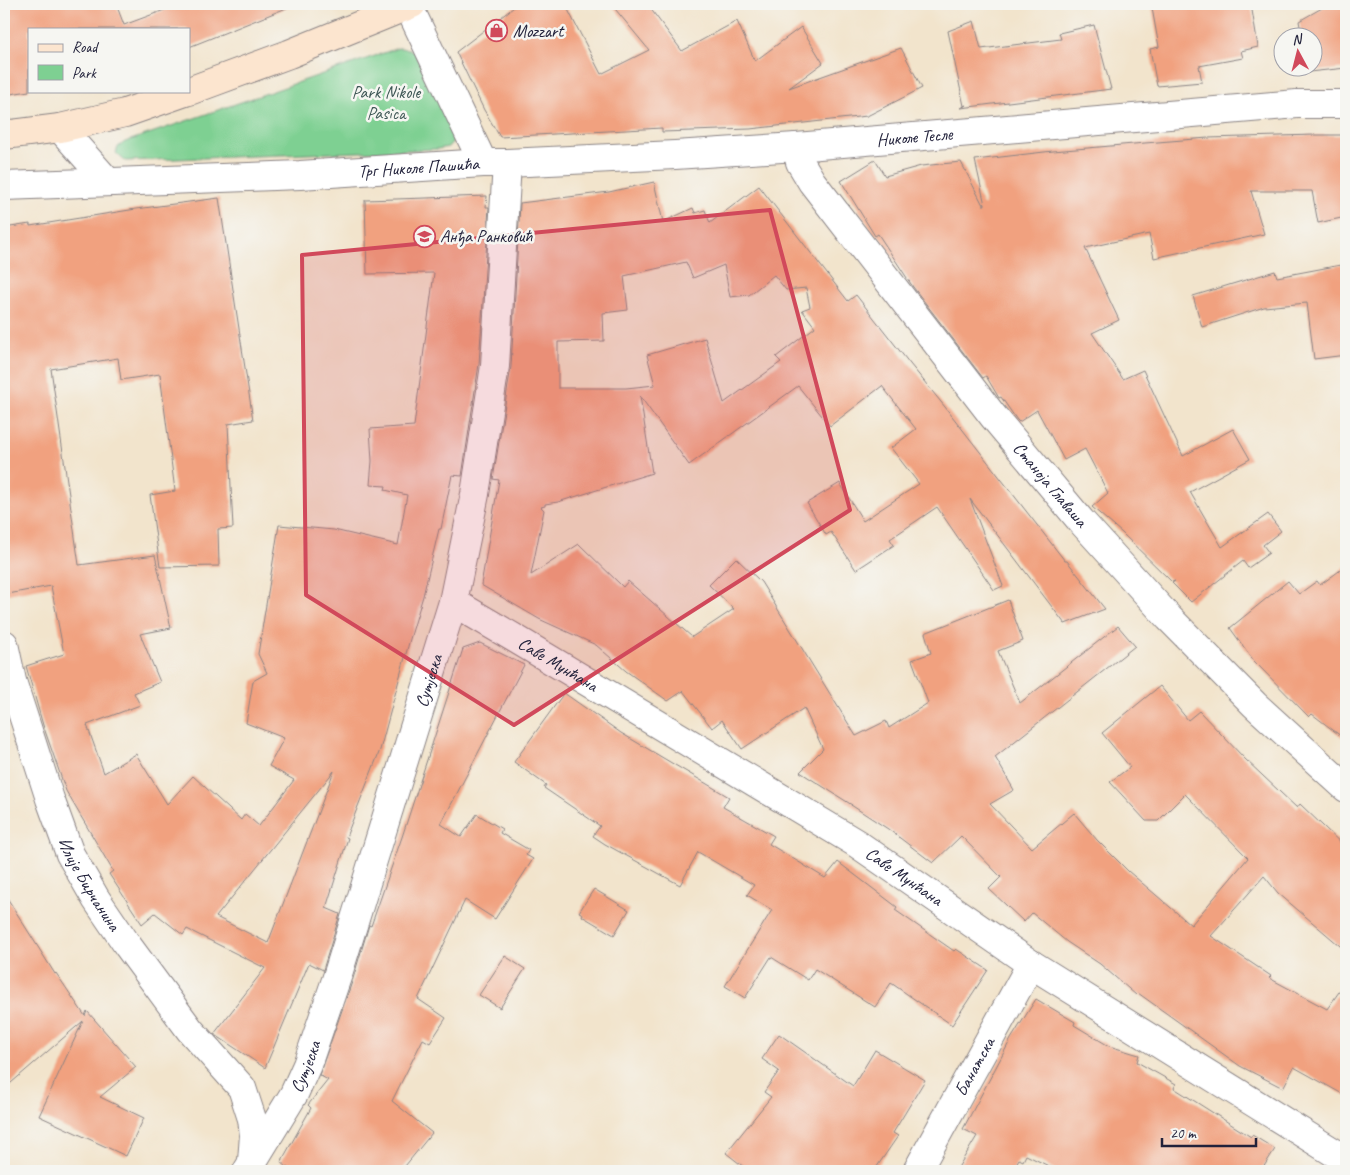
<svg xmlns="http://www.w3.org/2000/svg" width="1350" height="1175" viewBox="0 0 1350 1175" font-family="Caveat,sans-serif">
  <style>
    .green { fill: #7ed092; stroke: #507966 }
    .building { fill: #f1a17f; fill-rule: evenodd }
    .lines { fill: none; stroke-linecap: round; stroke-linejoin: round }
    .street-casing { stroke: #8a8384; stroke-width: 30 }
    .secondary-casing { stroke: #8a8384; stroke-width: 30 }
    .street { stroke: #fff; stroke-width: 28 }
    .secondary { stroke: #fce5cf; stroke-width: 28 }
    .marked { fill: #d1495b; fill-opacity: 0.2; stroke: #d1495b; stroke-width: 4; stroke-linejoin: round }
    .labels { text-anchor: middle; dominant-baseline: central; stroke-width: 5; stroke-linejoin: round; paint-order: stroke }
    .poi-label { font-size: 18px; fill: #22223b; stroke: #f6f6f2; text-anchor: start }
    .park-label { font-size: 18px; fill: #3e5655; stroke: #f6f6f2 }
    .street-label { font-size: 18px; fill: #22223b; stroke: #f6f6f2 }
  </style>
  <rect width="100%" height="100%" fill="#f6f6f2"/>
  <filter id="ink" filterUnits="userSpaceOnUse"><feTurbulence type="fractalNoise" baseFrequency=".02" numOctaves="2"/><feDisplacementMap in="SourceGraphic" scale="10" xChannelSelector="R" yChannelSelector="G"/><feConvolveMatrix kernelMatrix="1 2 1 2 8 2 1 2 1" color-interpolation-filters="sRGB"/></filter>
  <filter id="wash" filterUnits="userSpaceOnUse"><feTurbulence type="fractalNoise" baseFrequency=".0096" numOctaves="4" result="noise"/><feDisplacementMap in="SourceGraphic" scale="20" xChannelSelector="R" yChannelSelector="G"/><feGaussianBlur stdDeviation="1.12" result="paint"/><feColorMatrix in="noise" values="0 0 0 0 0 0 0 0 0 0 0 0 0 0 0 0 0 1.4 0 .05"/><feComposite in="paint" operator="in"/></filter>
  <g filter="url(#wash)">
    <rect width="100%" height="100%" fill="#f2e4cc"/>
    <path class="green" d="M398,48L409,49L414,52L439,99L454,133V140L448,147L438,149L125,161L116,153L118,147L125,142Z"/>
    <g id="blocks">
      <path class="building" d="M4,4H116L124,25L167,9L165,4H294V5L189,47V29H29V91L4,95Z
        M518,4H565L601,74L649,50L611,4H647L682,51L737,21L755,61L801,27L823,63L789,88L901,48L922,88L867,116L750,129L662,132V128L500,137L484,110L456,52Z
        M1175,4H1251L1258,47L1241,51L1243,58L1199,66L1202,82L1157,86L1150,49L1159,47L1152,8Z
        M1329,4H1346V68L1309,72L1308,68H1312V38H1302L1299,21Z
        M974,21L981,49L1061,39L1059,33L1094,25L1111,89L961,108L966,105L964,106L948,31Z
        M1315,135H1346V217L1318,223L1312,191H1251L1264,234L1154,258L1149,234L1085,248L1119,320L1092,333L1123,379L1143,370L1183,456L1233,429L1250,459L1190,492L1222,547L1268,514L1281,531L1263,545L1269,553L1248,568L1243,561L1191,602L1172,583L1175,581L1172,582L1122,533L1092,507L1108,493L1085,449L1064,460L1037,410L1019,422L1017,420L1001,397L999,398L986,376L983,378L913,287L878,234L875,236L841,181L875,160L885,176L921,166L961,162L983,205H985L975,160L1053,151L1145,143L1208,138Z
        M654,182L663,222L693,208L695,213L705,210L710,223L759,186L848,301L856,295L910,364L945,407L1065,561H1067L1105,609L1065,624L970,499L1003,586L994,590L937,507L890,539L894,545L856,570L831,532L826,535L807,503L840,483L863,521L919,484L891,448L916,429L882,386L830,426L798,386L689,465L640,396L652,473L558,502L545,504V506L541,507L544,510L531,575L579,544L623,587L628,581L692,637L734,609L709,585L736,558L761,582L856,736L886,721L889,728L928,703L912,660L931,653L925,633L1008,600L1023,641L998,651L1020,703L1118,626L1135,646L995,757L1014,790L990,804L1032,848L1074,813L1097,840L1128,871L1191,925L1248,858L1185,794L1158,821H1146L1110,782L1130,767L1102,733L1160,686L1188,720L1199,711L1245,759L1297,808L1300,804L1346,848V951L1278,893L1264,876L1211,936L1271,976L1269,978L1327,1009L1346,982V1096L1294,1067L1283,1088L1240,1066L1138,993L1136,995L1100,964L1067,942L1032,913L1024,922L989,889L1001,877L961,836L933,863L888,829L851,805H852L800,772L823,749L804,708L742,749L722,720L712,728L683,691L668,701L626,671L596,645L539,619L481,585L499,480L493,479L511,367L520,203L609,192ZM686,262L693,278L724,265L730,297L749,295L774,275L786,290L806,288L810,307L802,310L815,327L776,357L781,362L724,403L705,338L647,355L655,385L626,388H558V342L604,341L603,313L628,310L624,276Z
        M487,196L486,207H489L479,364L462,476L452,475L441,529H439L423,596L410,639L380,750L346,837L348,838L326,908L340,914L323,970L309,963L265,1068L214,1034L265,968L187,929L183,935L155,913L142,924L109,874L113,871L66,791L43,725L26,666L64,654L51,586L8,594L4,569V228L30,224V226L136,209L219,198L253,420L228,424L233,528L218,529L219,566L160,567L150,495L175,491L160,374L121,380L118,358L51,369L79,565L155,555L171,628L140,634L160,682L134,693L140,705L87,725L104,773L136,754L167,804L193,776L241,820L245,814L259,826L294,780L269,766L284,738L246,723L253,681L267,673L258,654L279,525L334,530L398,545L407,495L385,490L386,486L370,485L372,461L370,429L414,426L434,273L367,274L365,200ZM334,771L268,943L216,917Z
        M1346,264V355L1314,359L1307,303L1264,307L1202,327L1193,296L1275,271L1277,277Z
        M1346,566V740L1312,714L1309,717L1254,661L1230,628L1288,581L1299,594L1317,581L1320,585Z
        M480,643L524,665L441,824L461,837L477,814L502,829L500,833L529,850L526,855L533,859L495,919L465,900L418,999L446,1018L430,1043L423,1039L392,1101L432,1133L401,1171H292L281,1162L311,1108L308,1105L328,1080L319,1075L352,982L369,925L371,926L402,837L463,649Z
        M564,693L621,733L729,797L723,807L774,836L769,844L825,878L838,862L897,907L895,910L954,951L956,949L988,970L952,1025L891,983L875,1007L815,969L808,980L771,957L745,998L725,986L772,910L747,895L754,885L698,852L680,885L605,844L593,836L600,826L544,788L546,785L514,762Z
        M594,889L629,910L614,935L582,916L583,914L579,912Z
        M4,893L55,974L56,973L85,1016L87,1011L136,1067L100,1097L144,1118L126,1156L39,1116L83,1021L4,1089Z
        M505,956L525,969L500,1008L479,995Z
        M1036,999L1075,1022L1074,1025L1109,1046L1139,1055L1137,1062L1176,1084L1174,1088L1251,1137L1252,1135L1275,1149L1261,1171H1059L1026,1155L1023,1161L1019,1159L1012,1171H956L977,1136L963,1129L1011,1039Z
        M779,1034L853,1086L875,1050L925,1080L893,1133L898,1136L874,1171H749L726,1153L771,1097L764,1092L779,1071L762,1059Z"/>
    </g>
  </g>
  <g filter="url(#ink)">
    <use href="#blocks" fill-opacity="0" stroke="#8a8384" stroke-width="1"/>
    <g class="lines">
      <defs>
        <g id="street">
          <path d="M408,5L483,163"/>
          <path d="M60,128L108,182"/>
          <path id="s1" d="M796,147L800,162L812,182L993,416L1081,521L1169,618L1255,705L1346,788"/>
          <path id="s2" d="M4,186L300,175L483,163H507L675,155L796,147L1297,104H1346"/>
          <path id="s3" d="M453,602L516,639L856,843L1031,964L1346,1160"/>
          <path id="s4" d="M4,644L12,681L50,799L70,854L96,899L128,946L190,1030L242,1088L252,1119L254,1135L252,1161"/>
          <path id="s5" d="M247,1171L294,1094L307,1065L337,977L453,602L475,494L495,366L507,163"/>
          <path id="s6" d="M917,1171L1031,964"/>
        </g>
        <path id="secondary" d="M189,91L289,54L412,4
          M4,135L60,128L125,113L188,91"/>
      </defs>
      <use href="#street" class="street-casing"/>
      <use href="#secondary" class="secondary-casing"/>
      <use href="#street" class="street"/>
      <use href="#secondary" class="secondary"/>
    </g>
  </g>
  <path class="marked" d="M770,210L850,510L514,725L306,595L302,255Z"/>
  <defs>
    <symbol id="shop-ring" viewBox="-11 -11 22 22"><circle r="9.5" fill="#f6f6f2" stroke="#d1495b" stroke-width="1.5"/><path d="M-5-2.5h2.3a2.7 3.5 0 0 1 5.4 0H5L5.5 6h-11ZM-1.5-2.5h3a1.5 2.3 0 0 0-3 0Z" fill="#d1495b"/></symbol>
    <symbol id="school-ring" viewBox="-11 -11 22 22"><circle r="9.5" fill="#f6f6f2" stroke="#d1495b" stroke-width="1.5"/><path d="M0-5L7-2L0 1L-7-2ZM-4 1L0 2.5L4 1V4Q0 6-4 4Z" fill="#d1495b"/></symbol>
  </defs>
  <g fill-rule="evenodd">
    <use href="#shop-ring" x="484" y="18" width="25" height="25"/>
    <use href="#school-ring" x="412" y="224" width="25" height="25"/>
  </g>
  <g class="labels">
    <g class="poi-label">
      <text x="513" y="31">Mozzart</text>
      <text x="440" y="236">Анђа Ранковић</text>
    </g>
    <g class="park-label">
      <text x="386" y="92">Park Nikole<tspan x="386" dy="21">Pasica</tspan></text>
    </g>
    <g class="street-label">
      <text stroke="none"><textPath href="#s2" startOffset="912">Николе Тесле</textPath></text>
      <text stroke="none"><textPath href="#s2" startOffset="415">Трг Николе Пашића</textPath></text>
      <text stroke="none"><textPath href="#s1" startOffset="424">Станоја Главаша</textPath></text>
      <text stroke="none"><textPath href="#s3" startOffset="122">Саве Мунћана</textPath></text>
      <text stroke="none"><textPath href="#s5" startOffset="525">Сутјеска</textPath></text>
      <text stroke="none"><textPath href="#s3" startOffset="528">Саве Мунћана</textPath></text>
      <text stroke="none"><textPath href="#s4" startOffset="256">Илије Бирчанина</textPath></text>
      <text stroke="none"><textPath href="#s5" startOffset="120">Сутјеска</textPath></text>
      <text stroke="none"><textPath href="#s6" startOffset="119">Банатска</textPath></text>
    </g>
  </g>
  <rect width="1350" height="1175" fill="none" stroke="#f6f6f2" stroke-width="20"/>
  <rect x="28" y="28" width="162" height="65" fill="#f6f6f2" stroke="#a1a1a9"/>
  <rect x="38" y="44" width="25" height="8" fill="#fce5cf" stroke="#a1a1a9"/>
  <text x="72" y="52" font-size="15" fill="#22223b">Road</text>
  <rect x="38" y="65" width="25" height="15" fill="#7ed092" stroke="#a1a1a9"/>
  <text x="72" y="78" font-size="15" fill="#22223b">Park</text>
  <g transform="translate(1298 52) rotate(353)"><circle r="24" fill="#f6f6f2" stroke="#a1a1a9"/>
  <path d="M0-4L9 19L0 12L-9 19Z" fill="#d1495b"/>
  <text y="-8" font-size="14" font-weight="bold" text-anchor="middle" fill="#22223b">N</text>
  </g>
  <path d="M1162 1138v8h94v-8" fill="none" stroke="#22223b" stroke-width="2.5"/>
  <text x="1170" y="1138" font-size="15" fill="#22223b" stroke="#f6f6f2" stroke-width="4" paint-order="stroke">20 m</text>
</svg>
